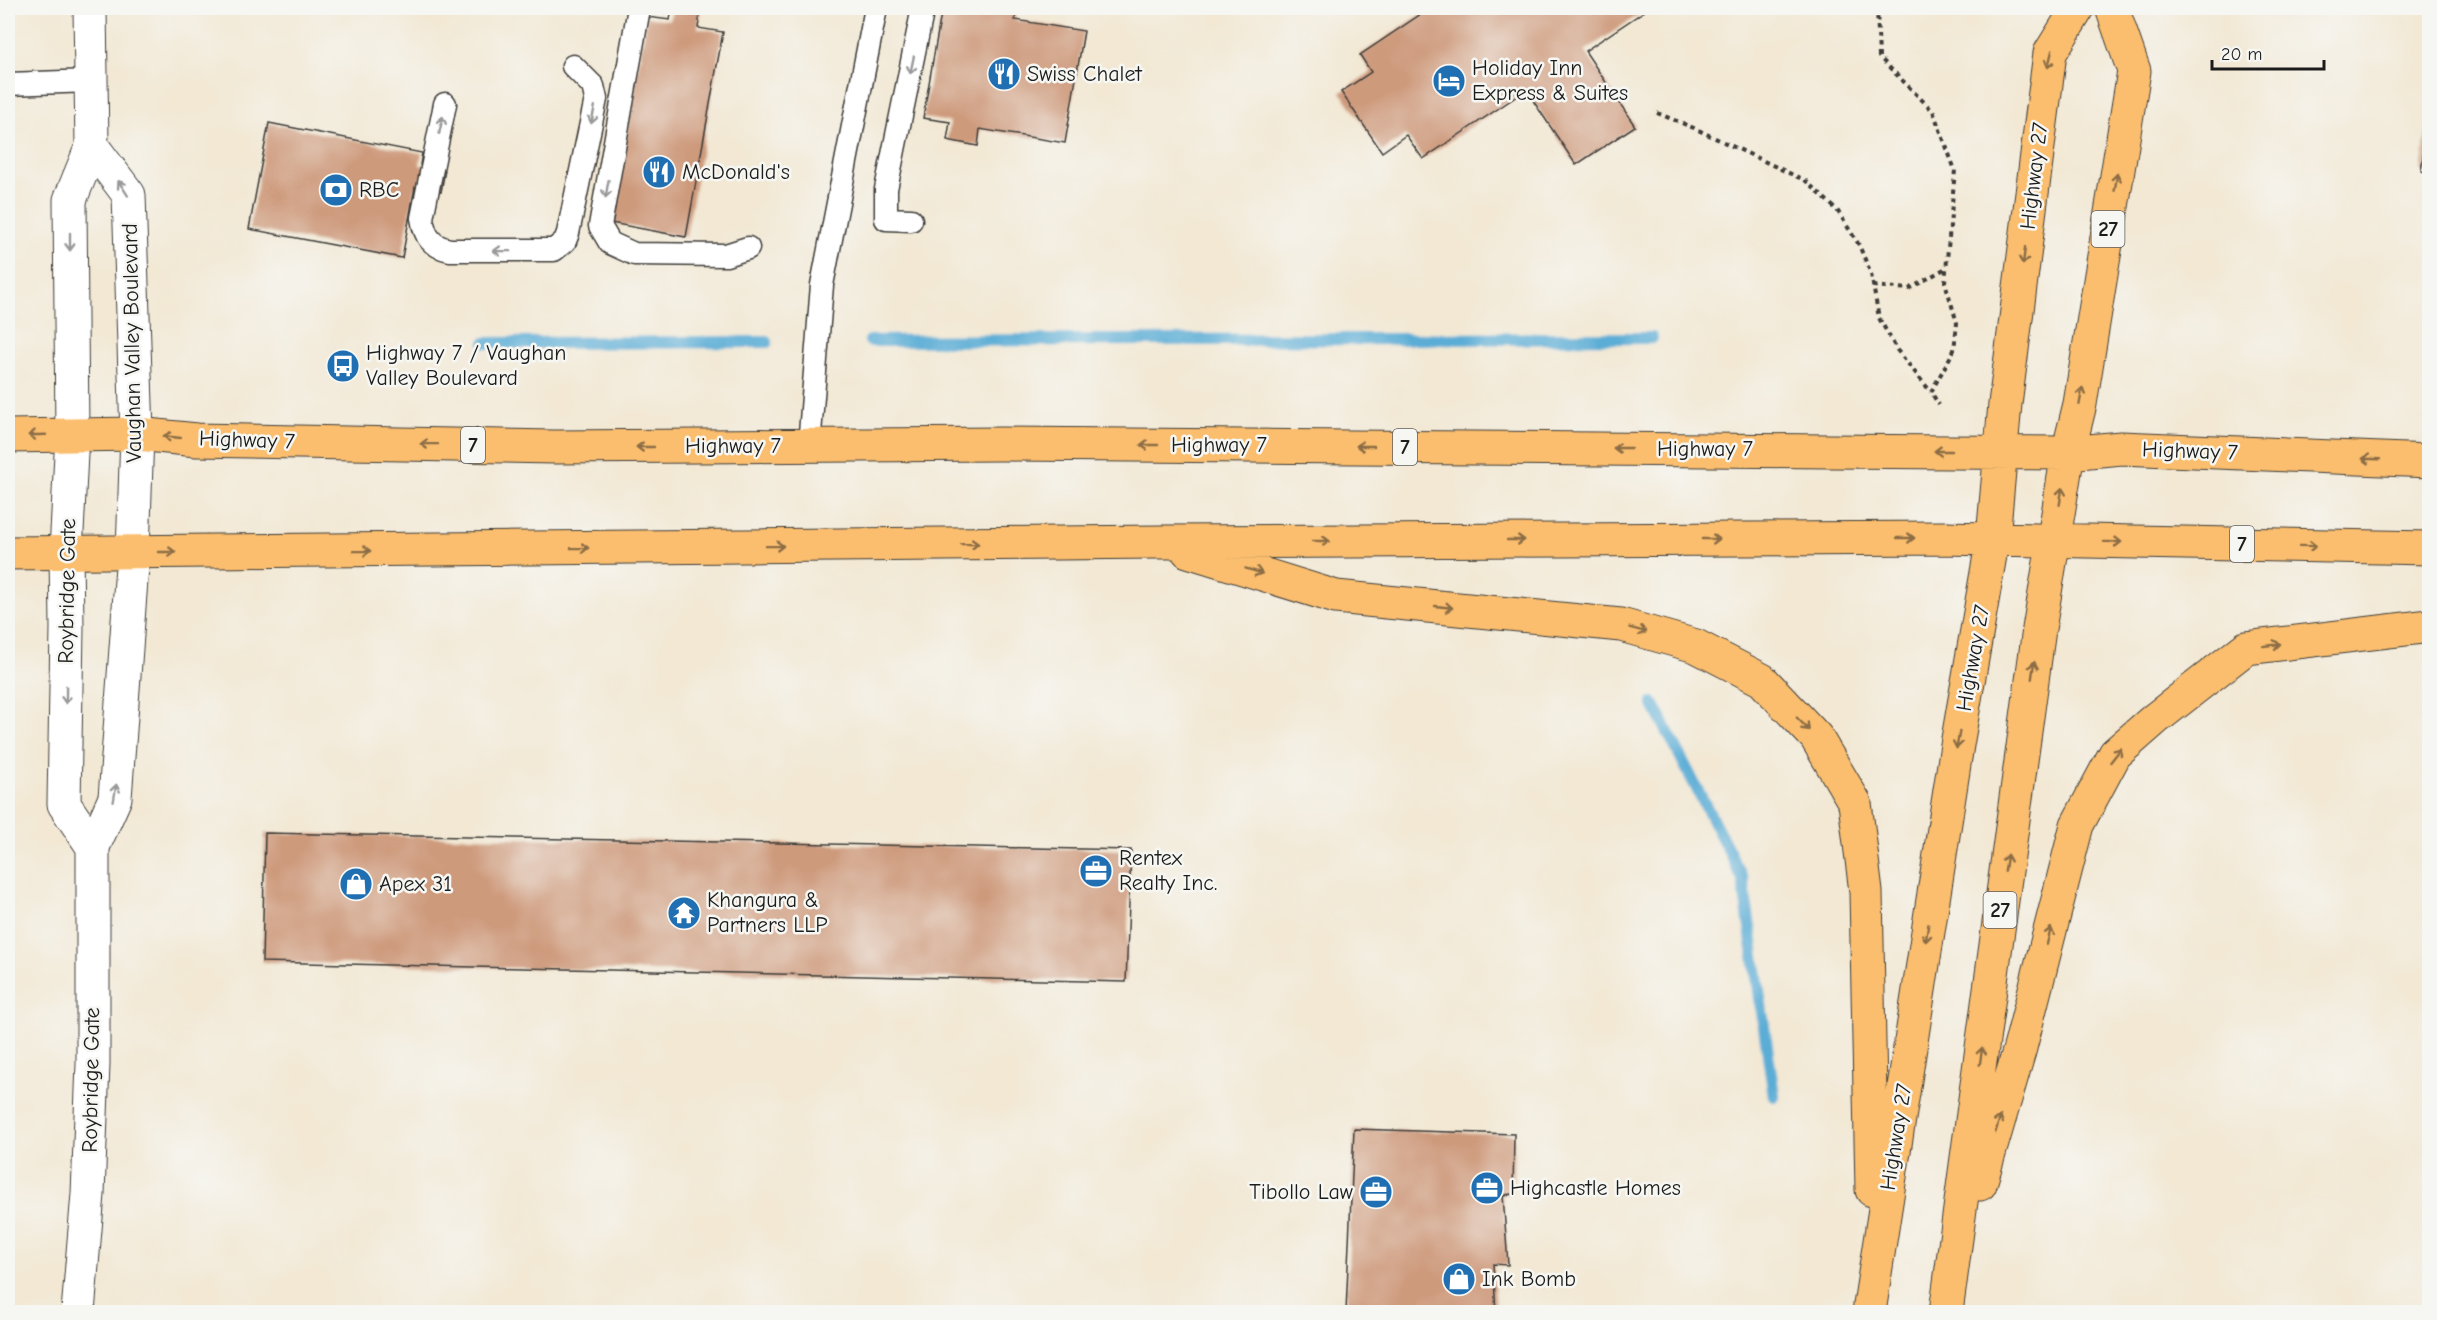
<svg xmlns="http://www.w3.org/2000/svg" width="2437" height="1320" viewBox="0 0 2437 1320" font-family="'Comic Neue',sans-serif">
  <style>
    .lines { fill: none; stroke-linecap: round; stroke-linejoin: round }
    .stream { stroke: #5badd6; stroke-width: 12 }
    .building { fill: #ce9a7c }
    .service-casing { stroke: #3c3b38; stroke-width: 25 }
    .minor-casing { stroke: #3c3b38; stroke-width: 35 }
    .primary-casing { stroke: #3c3b38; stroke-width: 35 }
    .path { stroke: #3c3b38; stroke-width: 4; stroke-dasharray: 4.5 4.5; stroke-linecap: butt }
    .service { stroke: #fff; stroke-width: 22 }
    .minor { stroke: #fff; stroke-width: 33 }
    .primary { stroke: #fbbe6e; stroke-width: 33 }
    .oneway { stroke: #8c6d45 }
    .oneway2 { stroke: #999 }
    .labels { text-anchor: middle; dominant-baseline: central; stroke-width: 5; stroke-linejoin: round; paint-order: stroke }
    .shield { fill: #f6f6f2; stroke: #5d5d5c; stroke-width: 1.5 }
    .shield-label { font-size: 21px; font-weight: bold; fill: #1c1c1c }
    .poi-label { font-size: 22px; fill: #1c1c1c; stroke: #f6f6f2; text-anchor: start }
    .street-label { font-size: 22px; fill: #1c1c1c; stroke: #f6f6f2 }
  </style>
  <rect width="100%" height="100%" fill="#f6f6f2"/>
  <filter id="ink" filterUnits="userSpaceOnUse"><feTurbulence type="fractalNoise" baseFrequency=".0167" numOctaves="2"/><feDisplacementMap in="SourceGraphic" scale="12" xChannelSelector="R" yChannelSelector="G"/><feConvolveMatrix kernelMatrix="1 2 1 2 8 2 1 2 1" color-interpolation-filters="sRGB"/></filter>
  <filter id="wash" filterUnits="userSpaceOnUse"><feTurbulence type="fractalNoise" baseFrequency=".008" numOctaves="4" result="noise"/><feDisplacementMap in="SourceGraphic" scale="24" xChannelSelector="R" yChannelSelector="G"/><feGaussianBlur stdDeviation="1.35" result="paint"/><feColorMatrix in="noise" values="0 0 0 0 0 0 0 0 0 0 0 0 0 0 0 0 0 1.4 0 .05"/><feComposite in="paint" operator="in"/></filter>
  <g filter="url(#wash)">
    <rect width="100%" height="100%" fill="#f2e8d4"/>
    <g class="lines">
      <path class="stream" d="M870,341L1652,338
        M485,343L767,342
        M1653,703L1743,879L1774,1096"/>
    </g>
    <g id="blocks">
      <path class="building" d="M672,8H701L698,28L723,32L686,237L611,223L647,17L670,20Z
        M942,8H1017L1015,20L1084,31L1065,143L980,129L978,146L947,140L950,122L923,118Z
        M1430,8H1649L1585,51L1635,126L1576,165L1526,90L1423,159L1406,135L1382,152L1341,92L1371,72L1360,55Z
        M2428,120H2430V173L2421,171Z
        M269,123L422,153L420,165L445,170L441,192L415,187L402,258L249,229Z
        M265,833L1131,850L1126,982L262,962Z
        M1354,1129L1514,1134L1513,1194L1503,1195L1508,1265L1493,1264L1496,1312H1346Z"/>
    </g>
  </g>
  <g filter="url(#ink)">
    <use href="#blocks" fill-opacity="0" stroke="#3c3b38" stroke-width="1.5"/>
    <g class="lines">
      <defs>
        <path id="service" d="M639,8L600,226L610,243L634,254L726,255L748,248
          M8,84L91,81
          M445,104L422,218C425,237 431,246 450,250H554L565,241L568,233L596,99L593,86L573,66
          M911,220L886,219V189L923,8
          M809,446L822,285L876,8"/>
        <path id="minor" d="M90,8L92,146L70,200L72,434L66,552L67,628L64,804L93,847
          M78,1312L88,1194L93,1064V847L115,798L133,553L137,434L129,195L92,146"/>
        <path id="primary" d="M8,436L137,434L197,440L554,447L1002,444L2068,453L2121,448L2430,461
          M1188,551L1336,597L1621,625L1696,646L1762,680L1816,737L1855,803L1866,892L1872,1190
          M8,553L1158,542L1943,538L2430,548
          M1980,1184L2020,1048L2077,825L2115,754L2155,719L2246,648L2430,626
          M1869,1312L1957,745L1993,538L2005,404L2050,53L2078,8
          M1946,1312L2039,629L2068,453L2080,404L2134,71L2112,8"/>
      </defs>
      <use href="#service" class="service-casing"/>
      <use href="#minor" class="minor-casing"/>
      <use href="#primary" class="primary-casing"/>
      <path class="path" d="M1877,8L1879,57L1933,111L1955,170L1945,282L1957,323L1954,350L1931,392L1939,405
        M1657,113L1694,128L1806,181L1837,210L1859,245L1871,274L1879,318L1897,350L1931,392
        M1873,286L1909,289L1946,268"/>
      <use href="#service" class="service"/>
      <use href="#minor" class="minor"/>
      <use href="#primary" class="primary"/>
    </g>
    <defs><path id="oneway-shaft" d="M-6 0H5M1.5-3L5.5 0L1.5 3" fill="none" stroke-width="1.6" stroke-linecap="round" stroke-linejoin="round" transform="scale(1.5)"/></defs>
    <g class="oneway">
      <use href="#oneway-shaft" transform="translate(2050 59) rotate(104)"/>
      <use href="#oneway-shaft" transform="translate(2116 182) rotate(-81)"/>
      <use href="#oneway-shaft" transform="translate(2024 256) rotate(97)"/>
      <use href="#oneway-shaft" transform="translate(2081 396) rotate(-80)"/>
      <use href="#oneway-shaft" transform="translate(37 435) rotate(178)"/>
      <use href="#oneway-shaft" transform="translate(172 437) rotate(-174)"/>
      <use href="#oneway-shaft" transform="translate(429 444) rotate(-179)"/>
      <use href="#oneway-shaft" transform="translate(1149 445) rotate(-180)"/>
      <use href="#oneway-shaft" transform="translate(1365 446) rotate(-180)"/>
      <use href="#oneway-shaft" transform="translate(645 447) rotate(180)"/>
      <use href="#oneway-shaft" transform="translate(1622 448) rotate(-180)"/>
      <use href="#oneway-shaft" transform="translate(1943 451) rotate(-180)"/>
      <use href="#oneway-shaft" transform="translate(2371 459) rotate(-178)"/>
      <use href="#oneway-shaft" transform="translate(2061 496) rotate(-81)"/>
      <use href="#oneway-shaft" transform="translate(1906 538)"/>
      <use href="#oneway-shaft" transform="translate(1711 539)"/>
      <use href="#oneway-shaft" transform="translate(1516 540)"/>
      <use href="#oneway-shaft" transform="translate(1321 541)"/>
      <use href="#oneway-shaft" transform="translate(2113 542) rotate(1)"/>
      <use href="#oneway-shaft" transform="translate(970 544) rotate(-1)"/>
      <use href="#oneway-shaft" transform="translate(775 546) rotate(-1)"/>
      <use href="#oneway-shaft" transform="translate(2308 546) rotate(1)"/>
      <use href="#oneway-shaft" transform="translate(580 548) rotate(-1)"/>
      <use href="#oneway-shaft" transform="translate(362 551) rotate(-1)"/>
      <use href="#oneway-shaft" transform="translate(167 552)"/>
      <use href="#oneway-shaft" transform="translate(1254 571) rotate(17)"/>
      <use href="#oneway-shaft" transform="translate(1444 607) rotate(6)"/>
      <use href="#oneway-shaft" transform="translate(1638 630) rotate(15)"/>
      <use href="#oneway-shaft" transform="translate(2272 645) rotate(-7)"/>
      <use href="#oneway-shaft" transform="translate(2033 670) rotate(-82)"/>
      <use href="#oneway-shaft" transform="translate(1803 724) rotate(46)"/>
      <use href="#oneway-shaft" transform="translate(1958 740) rotate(100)"/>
      <use href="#oneway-shaft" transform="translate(2116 755) rotate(-52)"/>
      <use href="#oneway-shaft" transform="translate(2006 863) rotate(-82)"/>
      <use href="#oneway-shaft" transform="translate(1927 933) rotate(99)"/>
      <use href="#oneway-shaft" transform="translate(2049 936) rotate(-76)"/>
      <use href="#oneway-shaft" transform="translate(1981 1056) rotate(-82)"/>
      <use href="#oneway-shaft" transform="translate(1998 1124) rotate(-73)"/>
    </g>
    <g class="oneway2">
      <use href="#oneway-shaft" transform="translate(912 65) rotate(102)"/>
      <use href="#oneway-shaft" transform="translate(593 115) rotate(102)"/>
      <use href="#oneway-shaft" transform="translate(441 125) rotate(-78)"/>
      <use href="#oneway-shaft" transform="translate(123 188) rotate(-123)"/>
      <use href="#oneway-shaft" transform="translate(607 189) rotate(100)"/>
      <use href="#oneway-shaft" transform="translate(70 242) rotate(90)"/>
      <use href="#oneway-shaft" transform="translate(502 251) rotate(-179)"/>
      <use href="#oneway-shaft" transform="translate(66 695) rotate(91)"/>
      <use href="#oneway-shaft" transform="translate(115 793) rotate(-81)"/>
    </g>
  </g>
  <defs>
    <symbol id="restaurant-disc" viewBox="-11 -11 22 22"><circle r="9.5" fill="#1f6fb2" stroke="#f6f6f2"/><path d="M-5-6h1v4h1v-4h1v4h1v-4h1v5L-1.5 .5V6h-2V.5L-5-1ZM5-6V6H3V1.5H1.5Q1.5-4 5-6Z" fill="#fff"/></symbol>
    <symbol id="hotel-disc" viewBox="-11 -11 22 22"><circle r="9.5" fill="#1f6fb2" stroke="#f6f6f2"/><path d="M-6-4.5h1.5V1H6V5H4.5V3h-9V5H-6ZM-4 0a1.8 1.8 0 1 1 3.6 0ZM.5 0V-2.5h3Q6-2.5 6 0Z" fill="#fff"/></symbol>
    <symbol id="bank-disc" viewBox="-11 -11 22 22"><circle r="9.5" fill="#1f6fb2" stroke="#f6f6f2"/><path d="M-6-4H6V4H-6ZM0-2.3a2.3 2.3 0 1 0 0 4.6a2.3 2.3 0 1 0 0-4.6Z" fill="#fff"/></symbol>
    <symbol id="bus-disc" viewBox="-11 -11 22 22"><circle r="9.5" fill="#1f6fb2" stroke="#f6f6f2"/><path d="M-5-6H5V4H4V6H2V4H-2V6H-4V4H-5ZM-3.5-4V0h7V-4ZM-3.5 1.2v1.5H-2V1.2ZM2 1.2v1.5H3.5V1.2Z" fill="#fff"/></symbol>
    <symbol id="office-disc" viewBox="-11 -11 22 22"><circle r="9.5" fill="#1f6fb2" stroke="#f6f6f2"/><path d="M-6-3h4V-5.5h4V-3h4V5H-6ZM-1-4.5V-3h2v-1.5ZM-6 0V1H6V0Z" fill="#fff"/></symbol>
    <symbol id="shop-disc" viewBox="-11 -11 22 22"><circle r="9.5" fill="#1f6fb2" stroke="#f6f6f2"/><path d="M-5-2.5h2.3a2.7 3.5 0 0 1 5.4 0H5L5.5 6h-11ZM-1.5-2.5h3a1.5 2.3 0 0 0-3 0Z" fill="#fff"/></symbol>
    <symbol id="temple-disc" viewBox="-11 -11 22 22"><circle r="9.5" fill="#1f6fb2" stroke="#f6f6f2"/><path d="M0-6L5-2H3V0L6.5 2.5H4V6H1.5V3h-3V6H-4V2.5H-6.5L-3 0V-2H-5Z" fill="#fff"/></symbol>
  </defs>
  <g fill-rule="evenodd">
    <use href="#restaurant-disc" x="985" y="55" width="38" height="38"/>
    <use href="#hotel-disc" x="1430" y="62" width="38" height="38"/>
    <use href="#restaurant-disc" x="640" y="153" width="38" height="38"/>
    <use href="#bank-disc" x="317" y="171" width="38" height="38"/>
    <use href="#bus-disc" x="324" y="347" width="38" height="38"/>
    <use href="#office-disc" x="1077" y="852" width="38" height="38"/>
    <use href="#shop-disc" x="337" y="865" width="38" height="38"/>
    <use href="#temple-disc" x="665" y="894" width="38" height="38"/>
    <use href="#office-disc" x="1468" y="1169" width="38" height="38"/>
    <use href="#office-disc" x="1357" y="1173" width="38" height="38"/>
    <use href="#shop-disc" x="1440" y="1260" width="38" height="38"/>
  </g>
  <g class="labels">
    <g class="shield">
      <rect x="2091.5" y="211" width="33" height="36" rx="4.5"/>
      <rect x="461" y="427" width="24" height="36" rx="4.5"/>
      <rect x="1393" y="429" width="24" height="36" rx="4.5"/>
      <rect x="2230" y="526" width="24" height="36" rx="4.5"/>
      <rect x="1983.5" y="892" width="33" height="36" rx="4.5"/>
    </g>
    <g class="shield-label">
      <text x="2108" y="229">27</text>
      <text x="473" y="445">7</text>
      <text x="1405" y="447">7</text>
      <text x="2242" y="544">7</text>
      <text x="2000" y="910">27</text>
    </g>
    <g class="poi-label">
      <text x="1472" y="68">Holiday Inn<tspan x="1472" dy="25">Express &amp; Suites</tspan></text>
      <text x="1027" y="74">Swiss Chalet</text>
      <text x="682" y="172">McDonald's</text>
      <text x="359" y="190">RBC</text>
      <text x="366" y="353">Highway 7 / Vaughan<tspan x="366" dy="25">Valley Boulevard</tspan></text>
      <text x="1119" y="858">Rentex<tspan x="1119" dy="25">Realty Inc.</tspan></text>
      <text x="379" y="884">Apex 31</text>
      <text x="707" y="900">Khangura &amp;<tspan x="707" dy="25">Partners LLP</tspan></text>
      <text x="1510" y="1188">Highcastle Homes</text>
      <text x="1353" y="1192" text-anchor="end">Tibollo Law</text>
      <text x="1482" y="1279">Ink Bomb</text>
    </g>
    <g class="street-label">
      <text transform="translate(2034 176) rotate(-83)">Highway 27</text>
      <text transform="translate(132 343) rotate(-91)">Vaughan Valley Boulevard</text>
      <text transform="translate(247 440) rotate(2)">Highway 7</text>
      <text x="1219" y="445">Highway 7</text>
      <text x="733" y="446">Highway 7</text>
      <text x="1705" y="449">Highway 7</text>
      <text transform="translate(2190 451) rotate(2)">Highway 7</text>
      <text transform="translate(67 591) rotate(-89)">Roybridge Gate</text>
      <text transform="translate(1973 658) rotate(-80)">Highway 27</text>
      <text transform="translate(91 1080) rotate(-89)">Roybridge Gate</text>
      <text transform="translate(1896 1137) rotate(-81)">Highway 27</text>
    </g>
  </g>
  <rect width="2437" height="1320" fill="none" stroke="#f6f6f2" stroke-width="30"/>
  <path d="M2212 60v9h112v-9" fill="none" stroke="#1c1c1c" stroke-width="3"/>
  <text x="2221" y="60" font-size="18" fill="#1c1c1c" stroke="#f6f6f2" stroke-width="4.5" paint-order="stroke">20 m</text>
</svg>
